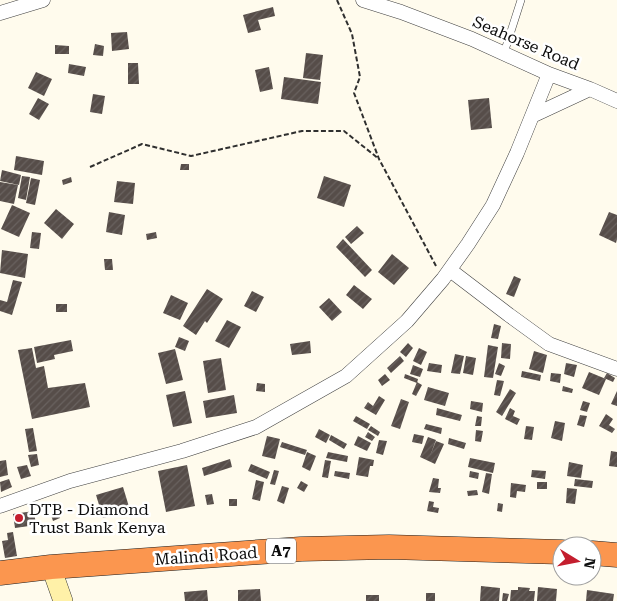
<svg xmlns="http://www.w3.org/2000/svg" width="617" height="601" viewBox="0 0 617 601" font-family="'Roboto Serif',serif">
  <style>
    .building { fill: url(#building-hatch) }
    .lines { fill: none; stroke-linecap: round; stroke-linejoin: round }
    .lane-casing { stroke: #404040; stroke-width: 8 }
    .street-casing { stroke: #404040; stroke-width: 15 }
    .secondary-casing { stroke: #2f2f2f; stroke-width: 20 }
    .highway-casing { stroke: #1e1e1e; stroke-width: 25 }
    .path { stroke: #2f2f2f; stroke-width: 2; stroke-dasharray: 5 2.5; stroke-linecap: butt }
    .lane { stroke: #fff; stroke-width: 7 }
    .street { stroke: #fff; stroke-width: 14 }
    .secondary { stroke: #fff1a8; stroke-width: 19 }
    .highway { stroke: #fb964f; stroke-width: 24 }
    .poi-dot { fill: #c41e2e; stroke: #fff; stroke-width: 2 }
    .labels { text-anchor: middle; dominant-baseline: central; stroke-width: 5; stroke-linejoin: round; paint-order: stroke }
    .shield { fill: #fff; stroke: #565656; stroke-width: 1 }
    .shield-label { font-size: 15px; font-weight: bold; fill: #0d0d0d }
    .street-label { font-size: 16px; fill: #0d0d0d; stroke: #fff }
    .poi-label { font-size: 16px; fill: #0d0d0d; stroke: #fff; text-anchor: start }
  </style>
  <defs>
    <pattern id="building-hatch" width="6" height="6" patternUnits="userSpaceOnUse" patternTransform="scale(1.25)"><rect width="6" height="6" fill="#564d49"/><path d="M-1 1l2-2M0 6l6-6M5 7l2-2" fill="none" stroke="#69625f"/></pattern>
  </defs>
  <rect width="100%" height="100%" fill="#fffbed"/>
  <path class="building" d="M273,7L275,16L258,20L261,30L248,33L243,15Z
    M127,32L129,49L112,51L111,33Z
    M95,44L104,46L103,56L93,55Z
    M55,45L69,46V54H55Z
    M306,53L323,55L320,80L303,78Z
    M128,63H138L139,84H128Z
    M69,64L86,67L84,76L68,73Z
    M269,67L273,89L260,92L255,70Z
    M36,72L52,79L44,96L28,88Z
    M284,77L321,82L318,104L281,99Z
    M93,94L105,96L102,114L90,112Z
    M38,98L49,104L39,120L29,114Z
    M489,98L492,128L471,130L468,100Z
    M16,156L44,161L42,175L14,170Z
    M181,164H189V170H180Z
    M2,170L21,175L19,185L0,181Z
    M22,176L30,177L26,200L18,198Z
    M324,176L351,185L344,207L317,198Z
    M71,177L72,182L63,185L62,180Z
    M31,178L40,180L35,205L26,203Z
    M117,181L135,183L133,204L114,202Z
    M0,182L18,185L14,204L0,201Z
    M12,205L30,213L19,237L1,229Z
    M56,209L74,224L62,239L44,223Z
    M109,212L125,215L122,235L106,232Z
    M609,212L617,215V239L616,243L599,235Z
    M357,226L364,233L351,244L345,237Z
    M32,232L41,233L39,249L30,248Z
    M156,232L157,238L147,240L146,234Z
    M343,239L372,270L365,277L336,247Z
    M2,250L28,254L25,278L0,273Z
    M392,254L409,268L394,285L378,272Z
    M104,259H112L113,270H105Z
    M514,276L521,279L514,297L506,294Z
    M13,280L22,282L12,315L0,311V300L7,302Z
    M354,285L372,299L363,309L346,295Z
    M207,289L223,299L207,323L205,321L196,335L183,326Z
    M252,291L264,297L256,312L244,306Z
    M171,295L188,303L180,320L163,313Z
    M329,298L342,312L332,321L319,307Z
    M56,304H67V312H56Z
    M227,320L241,327L229,348L215,341Z
    M494,324L501,326L498,339L491,338Z
    M179,337L189,341L185,351L175,347Z
    M71,340L73,351L54,355L55,359L37,363L34,347Z
    M310,341L311,353L292,355L290,344Z
    M408,343L413,348L406,357L400,352Z
    M502,343L511,344L510,359L501,358Z
    M488,345L498,347L493,378L484,377Z
    M32,348L36,368L44,366L48,388L85,383L90,407L32,419L18,350Z
    M419,348L427,352L421,365L413,361Z
    M175,349L183,380L166,384L158,353Z
    M534,351L547,355L543,373L529,369Z
    M455,354L464,356L460,374L451,373Z
    M400,356L404,361L391,373L387,368Z
    M466,356L476,358L473,375L463,373Z
    M221,358L226,390L208,393L203,361Z
    M429,363L442,365L441,373L427,371Z
    M499,363L505,366L501,376L495,374Z
    M566,363L577,365L574,377L564,374Z
    M413,365L423,369L420,377L410,374Z
    M522,371L541,375L540,381L521,377Z
    M589,372L606,379L599,395L582,388Z
    M551,373L561,374L560,383L550,381Z
    M607,373L615,378L613,382L604,378Z
    M385,374L390,380L382,386L378,380Z
    M405,374L418,379L417,383L404,378Z
    M497,380L504,381L500,396L494,395Z
    M417,382L422,385L416,396L412,394Z
    M257,383L265,384V392L256,391Z
    M563,386L573,389L572,393L562,391Z
    M428,387L449,393L445,406L424,400Z
    M510,389L516,393L502,416L496,412Z
    M185,391L192,423L173,427L166,395Z
    M617,391V406L611,404Z
    M234,395L237,413L206,418L203,401Z
    M379,396L385,400L376,415L364,408L368,402L373,406Z
    M401,399L409,402L400,429L391,426Z
    M471,401L483,403L482,412L470,409Z
    M583,401L590,403L587,412L580,410Z
    M437,408L462,415L460,421L436,415Z
    M510,408L515,411L513,416L520,419L517,425L505,419Z
    M606,414L613,419L609,425L615,429L612,433L599,426Z
    M580,415L587,416L584,427L577,425Z
    M356,416L370,424L367,429L353,421Z
    M477,416L482,417L481,426H475Z
    M555,421L565,423L562,441L551,438Z
    M426,424L442,428L441,434L424,429Z
    M371,426L380,432L378,436L368,430Z
    M526,426L534,427L532,440L524,439Z
    M33,428L37,451L29,452L25,429Z
    M319,429L330,435L326,443L315,437Z
    M476,430L483,431L481,442L475,441Z
    M368,432L375,437L372,441L365,437Z
    M414,434L424,436L422,444L412,442Z
    M331,435L347,444L344,449L329,440Z
    M267,436L280,439L275,459L262,456Z
    M358,436L371,443L367,451L354,445Z
    M428,437L436,440L430,456L436,441L444,444L435,464L420,457Z
    M449,438L466,443L464,449L448,444Z
    M379,440L387,441L383,455L376,453Z
    M282,442L307,450L305,455L280,447Z
    M611,451L617,452V467L609,466Z
    M307,452L316,456L310,471L302,467Z
    M328,452L348,456L347,462L326,458Z
    M37,454L39,465L31,467L28,455Z
    M359,457L374,460L373,466H370L368,477L356,475Z
    M470,458L495,463L493,473L468,467Z
    M230,459L232,467L204,476L202,468Z
    M6,460L8,475L0,477V461Z
    M325,460L331,461L328,478L322,477Z
    M569,462L583,465L581,478L567,476Z
    M251,464L270,472L267,479L248,471Z
    M27,465L31,476L21,479L17,467Z
    M187,465L195,506L166,512L158,471Z
    M274,470L279,471L275,485L270,484Z
    M532,470L546,471L545,479L531,477Z
    M335,471L350,473L349,479L334,476Z
    M470,471L479,473L478,479L469,477Z
    M486,473L492,474L489,494L482,492Z
    M433,478L439,479L438,488H441L440,493L429,492Z
    M9,479L12,487L1,492L0,482Z
    M575,479L593,481L592,488L574,486Z
    M256,480L264,482L260,501L252,499Z
    M301,481L308,485L304,492L297,488Z
    M537,482H547V489H537Z
    M511,483L526,485L525,492L517,491L516,498L510,497Z
    M282,486L289,488L284,504L277,501Z
    M123,487L130,510L103,518L96,495Z
    M567,488L577,489L575,504L566,503Z
    M477,490L478,495L468,496L467,491Z
    M212,494L214,504L207,505L205,495Z
    M229,499H237V506H229Z
    M429,501L434,502L433,507L439,508L438,513L427,511Z
    M498,503L503,504L502,512L497,511Z
    M34,511L36,525L15,528L13,514Z
    M57,512L60,518L53,521L51,515Z
    M13,532L17,556L5,558L2,541L8,540L7,533Z
    M481,586L500,588L499,601H480Z
    M518,587L530,588L529,591H535L534,601H510L511,590H518Z
    M538,587L557,589L556,601H537Z
    M260,589L261,601H238V590Z
    M207,590L208,601H185L184,592Z
    M587,590L614,594L613,601H586Z
    M426,593H435V601H426Z
    M503,593L509,594L507,601H502Z
    M366,595H379V601H366Z"/>
  <g class="lines">
    <defs>
      <path id="lane" d="M504,53L521,0"/>
      <path id="street" d="M363,0L401,12L472,39L549,74L590,89L617,101
        M0,13L43,0
        M532,116L590,89
        M450,270L509,315L549,344L617,369
        M0,506L70,481L182,451L256,427L346,376L407,321L443,279L468,244L493,205L517,153L549,74"/>
      <path id="secondary" d="M51,567L63,601"/>
      <path id="highway" d="M592,553L617,555
        M0,573L51,567L301,549L389,547L562,552"/>
    </defs>
    <use href="#lane" class="lane-casing"/>
    <use href="#street" class="street-casing"/>
    <use href="#secondary" class="secondary-casing"/>
    <use href="#highway" class="highway-casing"/>
    <path class="path" d="M337,0L352,34L360,77L354,93L362,114L379,159L436,266
      M90,167L142,144L191,156L302,131H344L379,159"/>
    <use href="#lane" class="lane"/>
    <use href="#street" class="street"/>
    <use href="#secondary" class="secondary"/>
    <use href="#highway" class="highway"/>
  </g>
  <circle class="poi-dot" cx="19" cy="518" r="5"/>
  <g class="labels">
    <rect class="shield" x="266" y="538.5" width="30" height="25" rx="4"/>
    <g class="shield-label">
      <text x="281" y="551">A7</text>
    </g>
    <g class="street-label">
      <text transform="translate(526 43) rotate(23)">Seahorse Road</text>
      <text transform="translate(206 556) rotate(-4)">Malindi Road</text>
    </g>
    <g class="poi-label">
      <text x="29" y="509">DTB - Diamond<tspan x="29" dy="18">Trust Bank Kenya</tspan></text>
    </g>
  </g>
  <g transform="translate(577 561) rotate(100)"><circle r="24" fill="#ffffff" stroke="#9e9e9e"/>
  <path d="M0-4L9 19L0 12L-9 19Z" fill="#c41e2e"/>
  <text y="-8" font-size="14" font-weight="bold" text-anchor="middle" fill="#0d0d0d">N</text>
  </g>
</svg>
